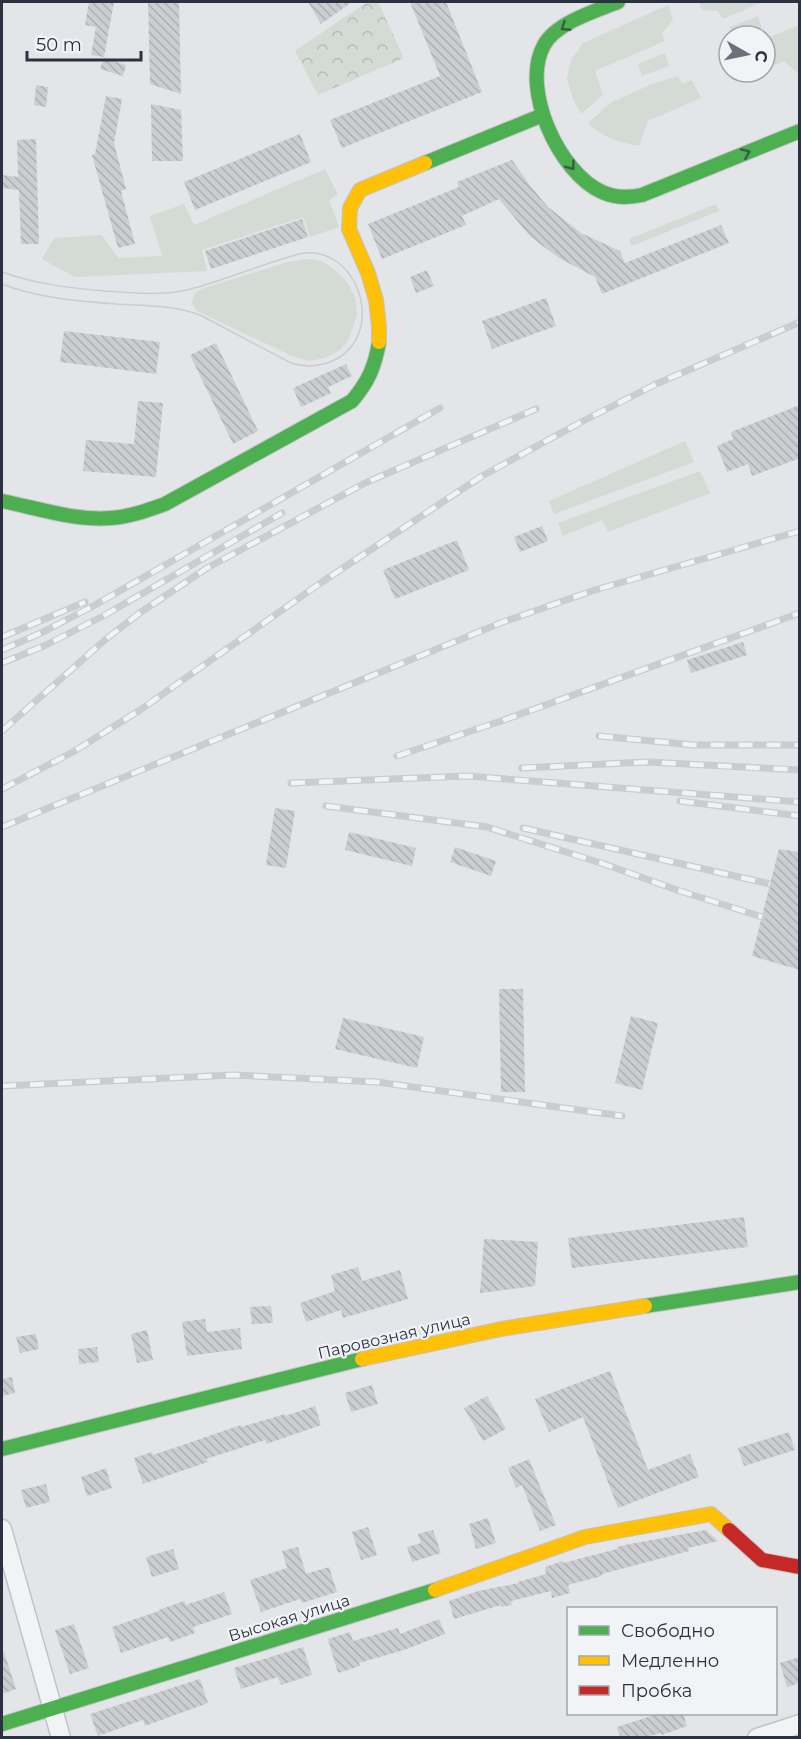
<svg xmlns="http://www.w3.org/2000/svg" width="801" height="1739" viewBox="0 0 801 1739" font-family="Montserrat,sans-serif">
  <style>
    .grass { fill: #d3dbd4 }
    .forest { fill: url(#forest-crowns) }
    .building { fill: url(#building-back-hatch) }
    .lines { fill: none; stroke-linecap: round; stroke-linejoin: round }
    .street-casing { stroke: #c2c3c6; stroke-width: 21 }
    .fast-casing { stroke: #c2c3c6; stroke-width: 16 }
    .slow-casing { stroke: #c2c3c6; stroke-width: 16 }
    .jam-casing { stroke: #c2c3c6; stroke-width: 16 }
    .street { stroke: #f2f3f4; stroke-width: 18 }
    .fast { stroke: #4caf50; stroke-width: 14 }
    .slow { stroke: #ffc107; stroke-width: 14 }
    .jam { stroke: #c62828; stroke-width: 14 }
    .tram { stroke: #cbcccf; stroke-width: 1.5 }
    .rail-casing { stroke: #cbcccf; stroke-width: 7 }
    .rail { stroke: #f1f3f6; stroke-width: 4.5; stroke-dasharray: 14; stroke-linecap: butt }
    .oneway { stroke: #375d45 }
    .labels { text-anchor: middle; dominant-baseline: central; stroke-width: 4.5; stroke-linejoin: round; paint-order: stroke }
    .street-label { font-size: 16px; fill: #2c313f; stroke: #f1f3f6 }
  </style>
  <defs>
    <pattern id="forest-crowns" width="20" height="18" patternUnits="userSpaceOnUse" patternTransform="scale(1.5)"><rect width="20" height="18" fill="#d3dbd4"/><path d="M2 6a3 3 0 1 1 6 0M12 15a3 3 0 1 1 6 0" fill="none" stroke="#b5bcb7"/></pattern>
    <pattern id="building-back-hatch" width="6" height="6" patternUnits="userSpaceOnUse" patternTransform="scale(1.5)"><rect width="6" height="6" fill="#cccdd0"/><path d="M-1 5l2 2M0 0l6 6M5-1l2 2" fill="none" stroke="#afb0b4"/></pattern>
  </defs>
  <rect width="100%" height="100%" fill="#e3e5e8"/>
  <path class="grass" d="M699,2H763L723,19L718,11L702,10Z
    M668,5L673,20L662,33L665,41L595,71L603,95L581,114L573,99L567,79L571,60L583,43Z
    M758,16L762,28L742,36H734L730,27Z
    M799,25V74L784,61L765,69V39Z
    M665,53L669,66L642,76L638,64Z
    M678,76L682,84L692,80L701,98L648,121L639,146C619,142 604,138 588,123L610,103L652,84Z
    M325,169L338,195L329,200L339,227L310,237L303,217L202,250L207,271L75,277L42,259L54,238L102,235L118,258L162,256L150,216L184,204L194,225Z
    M716,204L719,211L632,246L629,239Z
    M308,259L321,261L333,268L347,282L355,297L357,315L348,341L340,350L325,358L309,361L292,356L197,311L192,304L194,294L201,289L288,262Z
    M685,441L694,462L554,514L549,501Z
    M700,471L710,493L608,532L602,520L563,536L558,523Z"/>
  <path class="forest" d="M367,2H378L404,58L318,95L295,51Z"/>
  <path class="building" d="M89,2H114L104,57L91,55L96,27L85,25Z
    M148,2H179L181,94L150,84Z
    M308,2H352L321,24Z
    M410,2H446L482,92L342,148L330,120L440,76Z
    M104,58L126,65L123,76L100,69Z
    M36,85L48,87L46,107L34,105Z
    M106,96L122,99L114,143L126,189L121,191L135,244L118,248L92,155L95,154Z
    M151,104L181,110L183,161H152Z
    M300,134L311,162L195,210L184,182Z
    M36,139L39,244H21L19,190L2,188V175L18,177L17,140Z
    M512,160L532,188L548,207L581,233L620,251L625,263L721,225L729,243L602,294L595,277L561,259L544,247L529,235L499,199L462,216L466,225L382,259L368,224L459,187L457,182Z
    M302,219L308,237L211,269L205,251Z
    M427,270L434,286L416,293L410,277Z
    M546,298L556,326L492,349L482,321Z
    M64,331L160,342L156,374L60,362Z
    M216,343L258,431L233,444L190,355Z
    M346,364L352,376L328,387L331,393L301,407L293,388Z
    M138,401L163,403L156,477L83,471L86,440L134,444Z
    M800,405V458L752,476L748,464L727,472L717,446L733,439L731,432Z
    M542,526L548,541L520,552L514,537Z
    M457,540L469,570L395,599L383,570Z
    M743,642L747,655L691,673L687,660Z
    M275,808L295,811L286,868L266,865Z
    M349,832L416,848L412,866L345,850Z
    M455,847L496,861L491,876L450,862Z
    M779,849L800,852V970L752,956Z
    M499,989H523L525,1092H501Z
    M631,1016L658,1023L642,1090L615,1083Z
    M343,1018L424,1037L417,1068L335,1049Z
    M744,1217L748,1247L572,1268L568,1238Z
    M484,1239L538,1242L535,1286L480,1293Z
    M358,1267L362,1281L400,1270L408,1299L343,1318L341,1310L306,1322L300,1303L335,1291L331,1275Z
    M271,1306L273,1323L252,1324L250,1307Z
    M205,1319L207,1332L240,1328L242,1349L187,1356L182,1322Z
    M147,1330L153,1360L137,1363L131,1334Z
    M36,1334L39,1349L20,1353L16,1337Z
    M97,1347L99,1362L79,1364L78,1349Z
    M610,1371L648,1470L690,1454L699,1477L618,1508L583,1417L549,1432L535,1399Z
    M12,1377L15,1393L2,1396V1379Z
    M372,1385L378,1404L351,1412L345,1393Z
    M487,1396L506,1429L483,1441L464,1408Z
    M315,1406L321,1425L266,1444L265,1440L206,1459L208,1462L143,1484L134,1458L152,1452L153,1455L241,1425V1427L285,1414V1416Z
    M789,1432L795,1450L744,1466L738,1448Z
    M529,1459L556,1525L540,1531L522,1485L516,1488L508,1468Z
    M106,1468L112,1488L87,1496L81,1477Z
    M46,1484L50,1502L26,1508L21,1490Z
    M488,1518L496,1543L476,1549L469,1524Z
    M368,1527L377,1555L361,1560L352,1532Z
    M433,1530L441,1553L412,1562L407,1547L421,1543L418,1534Z
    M706,1530L718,1541L688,1548L689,1551L602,1574V1576L568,1585L570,1593L552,1598L551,1591L511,1601L512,1605L501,1607V1605L454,1619L449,1601L478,1591L519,1583L518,1582L546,1574L545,1567L560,1562L562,1561L563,1563L617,1549V1547L630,1544Z
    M298,1547L306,1574L329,1567L337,1592L302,1603L300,1599L261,1612L250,1580L287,1568L282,1551Z
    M173,1549L179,1569L152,1577L146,1557Z
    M224,1592L232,1614L193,1627L195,1633L170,1642L168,1637L121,1653L112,1627L159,1611V1610L184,1601L186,1605Z
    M439,1619L445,1634L404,1650L359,1663L360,1666L338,1673L328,1639L350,1632L353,1641L398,1628L400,1634Z
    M74,1624L89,1668L70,1674L55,1630Z
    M303,1647L312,1675L281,1685L278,1677L241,1689L234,1668Z
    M4,1652L16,1689L2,1694V1653Z
    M800,1657V1683L787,1687L780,1663Z
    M200,1679L208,1703L145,1726L143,1720L98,1736L90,1714Z
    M660,1713H683L687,1726L662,1735L661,1733L647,1737H620L617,1727Z"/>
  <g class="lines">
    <defs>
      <path id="street" d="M2,1529L61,1738
        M757,1738L800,1724"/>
      <path id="fast" d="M618,2C595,11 556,23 544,45C520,88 559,173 602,192C615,198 628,198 642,195L800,131
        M425,163L543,115
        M2,501C37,508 75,521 111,518C130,517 148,510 165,504L352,401C368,382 375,367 379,342
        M645,1306L800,1282
        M2,1449L362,1359
        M2,1724L435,1590"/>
      <path id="slow" d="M379,342V326L376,300L368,273L349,229L350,208L360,190L425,163
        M362,1359L501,1329L645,1306
        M435,1590L585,1537L711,1514L729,1530"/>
      <path id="jam" d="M729,1530L762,1560L800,1567"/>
    </defs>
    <use href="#street" class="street-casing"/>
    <use href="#fast" class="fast-casing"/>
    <use href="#slow" class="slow-casing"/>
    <use href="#jam" class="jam-casing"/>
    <use href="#street" class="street"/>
    <use href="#fast" class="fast"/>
    <use href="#slow" class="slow"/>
    <use href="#jam" class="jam"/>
    <path class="tram" d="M2,272C35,284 70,288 105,291C132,293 160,296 187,290C223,281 257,266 292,256C296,255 301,253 305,253C364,249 387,343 327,363C315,367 304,367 291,363L200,315C173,305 146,306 117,304C79,301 37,298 2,284"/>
    <defs>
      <path id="rail" d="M2,637L85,602
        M2,650L43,632L95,605L440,408
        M2,663L46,645L105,615L282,513
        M2,731L106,639L141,612L207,568L365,483L536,409
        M599,736L694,745H800
        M397,756L504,720L800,613
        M522,768L648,762L800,770
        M291,783L467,776L800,802
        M2,789L73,752L140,710L322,582L482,476L583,421L656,384L800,322
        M680,801L800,816
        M326,806L487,827L604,864L677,890L762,917
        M2,827L503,622L595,590L800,531
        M523,828L770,884
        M2,1086L233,1075L377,1082L622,1116"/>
    </defs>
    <use href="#rail" class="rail-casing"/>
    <use href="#rail" class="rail"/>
  </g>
  <defs><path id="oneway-chevron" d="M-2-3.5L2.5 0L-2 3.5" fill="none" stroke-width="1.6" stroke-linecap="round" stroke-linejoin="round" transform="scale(1.5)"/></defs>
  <g class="oneway">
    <use href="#oneway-chevron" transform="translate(565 27) rotate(147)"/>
    <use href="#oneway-chevron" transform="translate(746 153) rotate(-23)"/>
    <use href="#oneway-chevron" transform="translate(571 166) rotate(54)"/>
  </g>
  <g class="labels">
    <g class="street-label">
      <text transform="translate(394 1336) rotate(-13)">Паровозная улица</text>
      <text transform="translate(289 1618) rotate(-17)">Высокая улица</text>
    </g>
  </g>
  <rect width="801" height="1739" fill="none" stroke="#2c313f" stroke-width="6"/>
  <rect x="567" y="1607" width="210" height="108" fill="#f1f3f6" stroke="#a2a5ad" stroke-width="1.5"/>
  <rect x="579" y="1626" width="30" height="9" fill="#4caf50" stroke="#a2a5ad" stroke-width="1.5"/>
  <text x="621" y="1637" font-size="18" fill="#2c313f">Свободно</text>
  <rect x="579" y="1656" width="30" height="9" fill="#ffc107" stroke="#a2a5ad" stroke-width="1.5"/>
  <text x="621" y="1667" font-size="18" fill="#2c313f">Медленно</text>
  <rect x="579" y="1686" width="30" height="9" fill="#c62828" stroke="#a2a5ad" stroke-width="1.5"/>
  <text x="621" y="1697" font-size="18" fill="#2c313f">Пробка</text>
  <g transform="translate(747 54) rotate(99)"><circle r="28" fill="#f1f3f6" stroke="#a2a5ad" stroke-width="1.5"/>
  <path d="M0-4.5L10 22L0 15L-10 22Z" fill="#6c707a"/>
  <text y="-9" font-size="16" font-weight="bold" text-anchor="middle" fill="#2c313f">С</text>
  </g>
  <path d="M27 51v9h114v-9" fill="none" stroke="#2c313f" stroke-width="3"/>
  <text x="36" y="51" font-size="18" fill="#2c313f" stroke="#f1f3f6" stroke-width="4.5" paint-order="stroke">50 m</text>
</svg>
